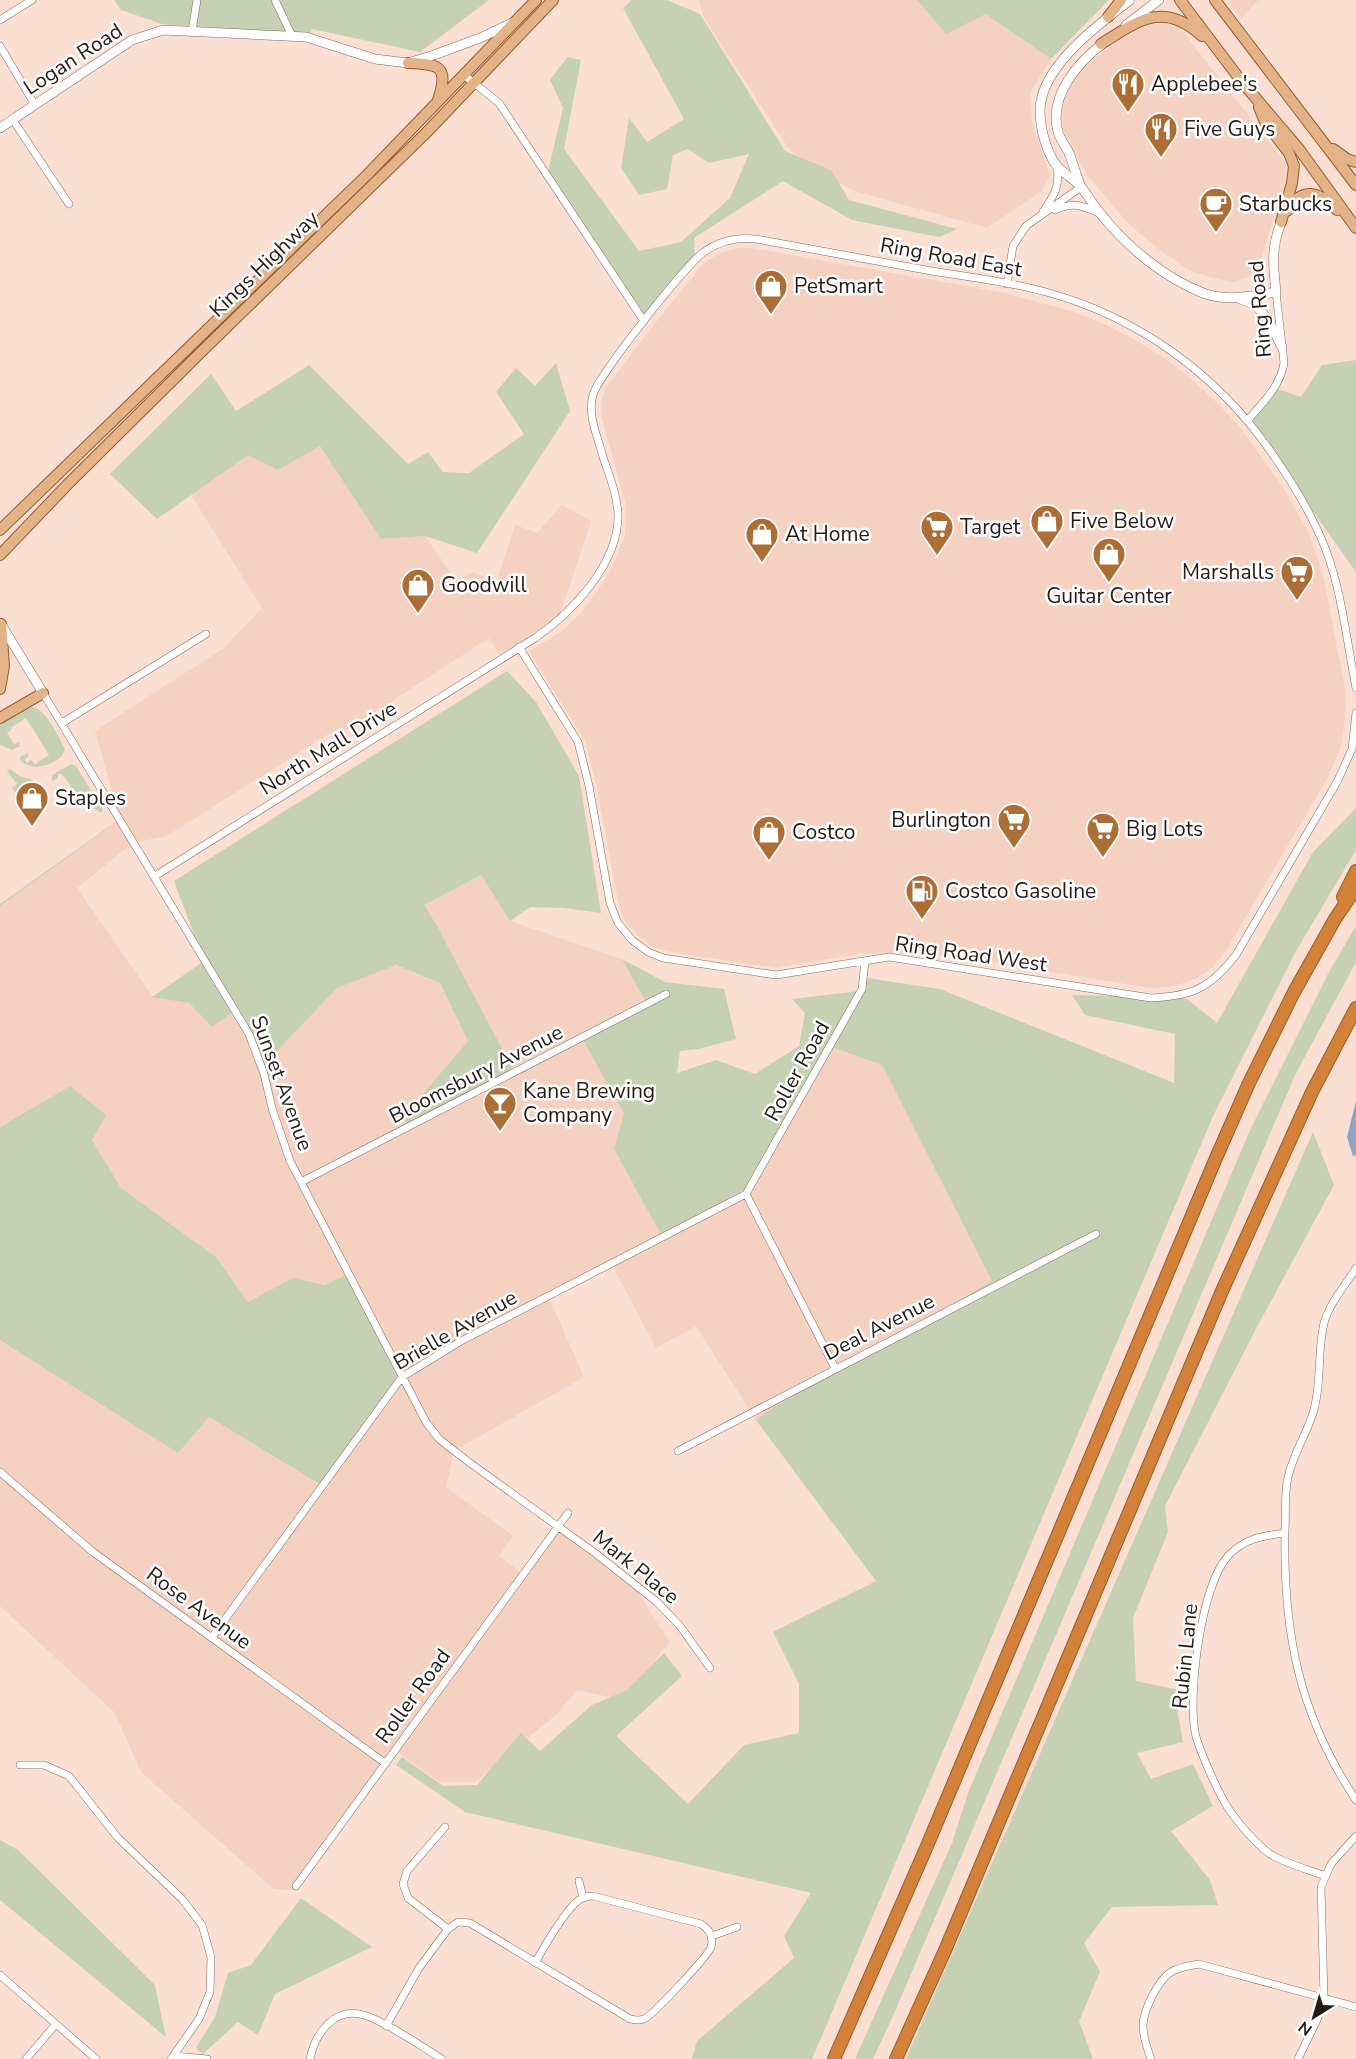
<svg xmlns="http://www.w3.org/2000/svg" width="1356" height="2059" viewBox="0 0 1356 2059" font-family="'Nunito Sans',sans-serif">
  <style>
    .built { fill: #f4d1c1 }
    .green { fill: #c6d1b4 }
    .water { fill: #8fa3c2 }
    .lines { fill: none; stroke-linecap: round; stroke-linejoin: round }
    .minor-casing { stroke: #826a5f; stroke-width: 8 }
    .tertiary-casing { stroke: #826a5f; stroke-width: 10 }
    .primary-casing { stroke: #965d2c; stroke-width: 12 }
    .motorway-casing { stroke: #965d2c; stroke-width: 14 }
    .minor { stroke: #fff; stroke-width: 7 }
    .tertiary { stroke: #fff; stroke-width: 9 }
    .primary { stroke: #e5b388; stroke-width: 10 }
    .motorway { stroke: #d38138; stroke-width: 12 }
    .labels { text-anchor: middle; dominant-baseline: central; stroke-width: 5; stroke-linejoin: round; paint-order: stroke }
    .street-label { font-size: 21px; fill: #241b16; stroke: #fff }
    .poi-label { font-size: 21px; fill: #241b16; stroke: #fff; text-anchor: start }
  </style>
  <rect width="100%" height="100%" fill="#fadfd2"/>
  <path class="built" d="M699,0H917L946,34L986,14L1051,59L1030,93L1032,123L1050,175L1042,191L987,228L855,191L810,169L787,146L703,16Z
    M1227,0H1258L1241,19Z
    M1165,23L1179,27L1285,162V181L1256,275L1233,282L1209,277L1187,269L1156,247L1127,222L1089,177L1074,153L1063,130L1062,112L1065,96L1079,71L1105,50L1141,27L1150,24Z
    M737,248H752L1005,293L1071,311L1105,324L1135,340L1164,358L1190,378L1217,403L1239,426L1284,489L1308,532L1321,568L1326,589L1345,689L1346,709L1341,746L1328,777L1227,949L1213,967L1195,979L1175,986L1151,988L947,955L890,953H864L776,968L665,951L651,946L637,935L624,919L618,901L596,783L585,741L529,651L561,632L582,612L609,574L625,535L626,505L602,418L601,404L605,389L652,327L703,264L718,254Z
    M320,446L381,539L425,536L456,581L474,572L496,583L515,525L537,533L562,505L591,521L558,620L502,658L489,638L351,728L327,735L165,837L134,842L77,888L152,996L189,1003L212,1027L236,1010L261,1068L337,988L395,965L440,983L468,1041L404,1116L515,1073L436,924L423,905L481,875L510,921L622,959L648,1006L582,1038L624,1114L615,1150L831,1046L882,1065L992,1281L769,1410L756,1420L696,1326L656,1348L612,1265L549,1298L584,1377L454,1451L446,1487L513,1536L499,1556L523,1574L556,1526L634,1583L651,1614L670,1642L623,1700L577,1690L559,1712L475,1782H439L396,1751L391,1763L297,1890L274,1889L141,1772L115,1713L0,1606V1340L178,1452L209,1417L323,1486L347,1274L325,1285L293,1278L248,1302L216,1257L121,1188L92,1140L70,1086L0,1127V906L120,819L95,731L224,648L262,608L191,495L248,454L278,470Z"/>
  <path class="green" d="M114,0H489L420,52L312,29L308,38L162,24L121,10Z
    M632,0H667L700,14L785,151L831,170L849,200L957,229L939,237L852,220L783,181L694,238L695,262L644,324L547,176L563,108L550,80L567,57L581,60L564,149L639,251L681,242L730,198L749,154L709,163L688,149L673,155L667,189L639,195L621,168L629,118L647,142L684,119L623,8Z
    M917,0H1109L1051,59L986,14L946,34Z
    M1356,360V572L1246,417L1275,388L1301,397L1322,365Z
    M556,363L570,411L477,553L425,536L381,539L320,446L278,470L248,455L157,519L110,474L211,374L236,411L309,365L408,464L428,452L443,472L469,473L524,434L496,392L516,368L535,386Z
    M507,671L536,702L579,776L601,913L564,908L530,907L510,921L481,875L424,905L436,924L515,1073L407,1129L404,1116L468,1041L440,983L396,965L337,988L261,1068L236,1010L212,1027L189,1003L152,997L204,961L174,881Z
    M30,707C46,707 58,736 65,749C61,765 31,773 20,760V757L27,753L29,756L24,760L27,763L31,760L35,764L49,755L26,718L12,727L11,730L7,733L14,744L19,742L20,746L12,750L0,745V724Z
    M71,764L76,766L103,810L102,813L87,805L78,804L79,797L62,774H58L57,779L52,781V775Z
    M10,769L20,776L33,780L15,792L12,788L17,784L7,771Z
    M1356,808V850L1296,951L1214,1114L812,2059H692L697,2041L794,1958L784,1936L811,1893L465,1812L396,1765L402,1757L443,1786L477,1785L521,1733L540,1751L592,1705L627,1690L664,1653L682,1676L616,1736L688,1804L744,1745L799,1733V1684L773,1632L876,1581L756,1420L769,1410L992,1281L882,1065L832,1047L750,1186L662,1236L614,1149L624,1114L582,1038L648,1006L622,959L665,982L724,989L736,1039L698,1049L680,1051L677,1073L716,1060L755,1074L799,1046L805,1013L792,999L859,991L867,978L940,989L1174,1083L1175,1034L1085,1015L1072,995L1178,997L1187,999L1217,1023L1313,852Z
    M110,826H111L0,906V904Z
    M1356,926V962L1296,1073L893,2016L873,2059H855L952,1843L968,1793L1250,1130L1330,970Z
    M70,1086L106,1115L92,1140L121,1188L216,1257L248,1302L293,1278L325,1285L347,1274L400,1373L382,1402L323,1486L209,1417L178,1453L0,1340V1127Z
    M1313,1132L1334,1185L1258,1325L1165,1506L1168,1532L1133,1618L1136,1681L1179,1690L1178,1715L1183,1742L1137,1753L1151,1779L1193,1764L1213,1806L1171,1831L1210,1880L1218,1905L1112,1907L1084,1943L1100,1972L1079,2021L1093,2059H906Z
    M0,1840L18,1850L155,1985L166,2037L0,1900Z
    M301,1898L372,1947L275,1994L258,2035L238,2022L203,2054L196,2048L215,2017L228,1973L251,1965Z"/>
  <path class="water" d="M1356,1101V1155L1353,1156L1347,1137Z"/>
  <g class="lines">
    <defs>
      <path id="minor" d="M275,0L292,36
        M0,20L32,0
        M192,31L197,0
        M0,46L35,105
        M464,75L499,103L644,321
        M13,120L69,204
        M1055,210C1074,202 1081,205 1099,213
        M1043,212C1055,194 1060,187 1057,165
        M1007,284L1013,246L1026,226L1081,187
        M1248,420C1263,402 1280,387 1284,363L1276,292
        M519,647L578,742L589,786L610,903L618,923L632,940L648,952L663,958L776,975L889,957L1151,998C1193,996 1210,988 1236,955L1337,782L1352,749L1356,713
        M43,693L249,1034L264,1074L272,1108L290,1161L426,1422L439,1439L470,1463L595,1553L657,1602L680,1626L710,1668
        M62,723L206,634
        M155,876L535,638C573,612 619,563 618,514C617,494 609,475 603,457C598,437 587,415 593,395C597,377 687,263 704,252C719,241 737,237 756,239C813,249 869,260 926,270C966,277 1007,281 1046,292C1138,317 1217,374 1271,452C1293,483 1312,514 1326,550C1342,593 1347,643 1356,688
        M301,1182L666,994
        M746,1194L862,989L865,961
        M746,1194L835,1368
        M1356,1268C1345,1286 1330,1302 1324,1323C1317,1352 1322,1384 1313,1413C1306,1435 1293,1455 1288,1477C1284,1494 1286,1514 1285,1531C1283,1632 1299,1715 1356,1800
        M678,1451L1096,1234
        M0,1472L93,1552L385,1763
        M1285,1533C1263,1536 1244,1538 1228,1556C1201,1586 1188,1692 1195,1732C1198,1748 1220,1797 1230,1811C1239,1824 1261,1850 1275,1857C1291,1865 1309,1870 1326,1876
        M212,1637L402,1377L461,1341L746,1194
        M20,1765H44L69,1776L118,1838L182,1899L202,1925L211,1957L210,1992L199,2019L171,2059
        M445,1827L407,1871L403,1884L408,1898L448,1929
        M579,1881L583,1897
        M296,1886L568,1513
        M712,1936L737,1927
        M0,1975L96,2059
        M386,2026L419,1968L448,1929L458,1922L470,1923L630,2019C635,2020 639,2021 644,2019C652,2016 709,1955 711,1947C714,1937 709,1929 701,1924L593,1896C588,1896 584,1897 579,1900C565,1910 544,1947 535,1963
        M174,2056L207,2059
        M26,2059L56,2024
        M310,2059C315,2034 334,2006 364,2015C385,2021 422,2047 442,2059
        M1151,2059C1147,2048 1143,2037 1143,2026C1143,2011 1158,1980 1171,1972C1179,1967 1189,1966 1199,1964L1356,2007
        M1298,2059L1317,2020L1324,1997L1321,1887L1331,1864L1356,1836"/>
      <path id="tertiary" d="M1130,0C1098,25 1041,66 1040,110C1040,128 1046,152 1057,166C1064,174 1074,179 1081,187C1088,195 1093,205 1100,213C1127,247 1163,277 1203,293C1226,302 1252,296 1276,292C1273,263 1271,250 1281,222
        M1126,25L1159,0
        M0,128L132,40L163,30L306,37L375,59L408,63L434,55L480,38L512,23
        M1080,185C1076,174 1073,163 1069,153C1066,147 1060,139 1058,132C1048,95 1079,61 1106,41
        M1240,299C1265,305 1271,326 1282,347
        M1,624L43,693"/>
      <path id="primary" d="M1180,0L1242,82L1299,149L1356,228
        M1215,0L1356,185
        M1108,17L1121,0
        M1101,44C1138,21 1163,0 1202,36
        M408,63C440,64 449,66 438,100
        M1259,107L1265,122L1289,153L1294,166L1292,183L1281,222
        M1333,149L1347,159L1356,162
        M1287,211C1302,186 1319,191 1337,210
        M0,530L367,175L536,0
        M0,555L68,484L194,359L426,133L553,0
        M0,689L4,666L1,624
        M0,718L43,693"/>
      <path id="motorway" d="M1343,897L1356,871
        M834,2059L927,1846L1216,1158L1249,1083L1294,992L1335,919L1356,888
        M896,2059L946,1948L1222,1291L1312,1092L1356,1008"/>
    </defs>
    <use href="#minor" class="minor-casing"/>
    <use href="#tertiary" class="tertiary-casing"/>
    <use href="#primary" class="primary-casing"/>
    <use href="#motorway" class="motorway-casing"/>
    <use href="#minor" class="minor"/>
    <use href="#tertiary" class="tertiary"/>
    <use href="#primary" class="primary"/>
    <use href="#motorway" class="motorway"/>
  </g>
  <defs>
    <symbol id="restaurant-pin" viewBox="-11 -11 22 30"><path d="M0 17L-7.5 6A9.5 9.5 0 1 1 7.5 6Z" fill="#ac6e34" stroke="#fff"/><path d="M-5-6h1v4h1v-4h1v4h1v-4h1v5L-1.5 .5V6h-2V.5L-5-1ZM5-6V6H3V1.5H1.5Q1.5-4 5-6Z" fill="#fff"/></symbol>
    <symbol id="cafe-pin" viewBox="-11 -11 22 30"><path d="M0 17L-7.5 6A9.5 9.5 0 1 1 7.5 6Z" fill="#ac6e34" stroke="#fff"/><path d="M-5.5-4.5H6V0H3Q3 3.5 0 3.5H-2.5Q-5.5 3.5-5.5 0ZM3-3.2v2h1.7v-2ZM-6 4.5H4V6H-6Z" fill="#fff"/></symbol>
    <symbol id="shop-pin" viewBox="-11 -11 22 30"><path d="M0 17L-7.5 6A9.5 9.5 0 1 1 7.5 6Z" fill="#ac6e34" stroke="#fff"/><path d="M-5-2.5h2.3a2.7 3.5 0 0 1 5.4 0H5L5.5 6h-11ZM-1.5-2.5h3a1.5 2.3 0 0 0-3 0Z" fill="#fff"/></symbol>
    <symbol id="supermarket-pin" viewBox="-11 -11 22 30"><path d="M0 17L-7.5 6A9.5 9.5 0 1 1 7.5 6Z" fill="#ac6e34" stroke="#fff"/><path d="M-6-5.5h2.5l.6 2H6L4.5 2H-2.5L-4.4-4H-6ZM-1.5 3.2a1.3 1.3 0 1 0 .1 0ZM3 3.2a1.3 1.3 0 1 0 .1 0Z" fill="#fff"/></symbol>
    <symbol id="fuel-pin" viewBox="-11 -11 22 30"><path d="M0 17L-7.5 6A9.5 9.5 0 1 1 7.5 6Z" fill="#ac6e34" stroke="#fff"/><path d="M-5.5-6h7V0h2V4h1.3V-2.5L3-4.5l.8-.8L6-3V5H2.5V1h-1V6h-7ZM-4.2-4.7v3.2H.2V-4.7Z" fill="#fff"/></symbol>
    <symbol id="bar-pin" viewBox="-11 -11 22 30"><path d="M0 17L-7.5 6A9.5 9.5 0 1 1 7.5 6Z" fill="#ac6e34" stroke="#fff"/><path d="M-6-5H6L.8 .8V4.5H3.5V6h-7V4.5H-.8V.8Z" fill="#fff"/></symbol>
  </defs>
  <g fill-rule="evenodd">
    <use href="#restaurant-pin" x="1109" y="65" width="38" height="52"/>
    <use href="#restaurant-pin" x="1142" y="110" width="38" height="52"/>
    <use href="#cafe-pin" x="1197" y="185" width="38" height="52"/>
    <use href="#shop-pin" x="752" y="267" width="38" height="52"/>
    <use href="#shop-pin" x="1028" y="502" width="38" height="52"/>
    <use href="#supermarket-pin" x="918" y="508" width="38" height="52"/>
    <use href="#shop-pin" x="743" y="515" width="38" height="52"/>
    <use href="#shop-pin" x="1090" y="535" width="38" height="52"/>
    <use href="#supermarket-pin" x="1278" y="553" width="38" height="52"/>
    <use href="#shop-pin" x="399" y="566" width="38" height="52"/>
    <use href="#shop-pin" x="13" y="779" width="38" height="52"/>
    <use href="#supermarket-pin" x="995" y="801" width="38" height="52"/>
    <use href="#supermarket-pin" x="1084" y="810" width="38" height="52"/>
    <use href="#shop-pin" x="750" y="813" width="38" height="52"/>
    <use href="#fuel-pin" x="903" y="872" width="38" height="52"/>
    <use href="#bar-pin" x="481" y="1084" width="38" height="52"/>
  </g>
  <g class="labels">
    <g class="street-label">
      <text transform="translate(73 59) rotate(-33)">Logan Road</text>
      <text transform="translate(951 257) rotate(10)">Ring Road East</text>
      <text transform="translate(264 264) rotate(-44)">Kings Highway</text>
      <text transform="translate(1260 309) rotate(-95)">Ring Road</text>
      <text transform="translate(328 748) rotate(-32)">North Mall Drive</text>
      <text transform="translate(971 954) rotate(8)">Ring Road West</text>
      <text transform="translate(797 1071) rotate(-61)">Roller Road</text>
      <text transform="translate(476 1074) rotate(-27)">Bloomsbury Avenue</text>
      <text transform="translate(282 1083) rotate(70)">Sunset Avenue</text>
      <text transform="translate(879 1327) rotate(-27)">Deal Avenue</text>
      <text transform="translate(455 1330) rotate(-30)">Brielle Avenue</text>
      <text transform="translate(636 1567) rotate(39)">Mark Place</text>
      <text transform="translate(199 1608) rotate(36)">Rose Avenue</text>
      <text transform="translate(1185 1656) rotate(-84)">Rubin Lane</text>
      <text transform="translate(413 1696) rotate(-54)">Roller Road</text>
    </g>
    <g class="poi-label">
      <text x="1151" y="84">Applebee's</text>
      <text x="1184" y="129">Five Guys</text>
      <text x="1239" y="204">Starbucks</text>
      <text x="794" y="286">PetSmart</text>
      <text x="1070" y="521">Five Below</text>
      <text x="960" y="527">Target</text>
      <text x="785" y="534">At Home</text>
      <text x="1274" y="572" text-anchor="end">Marshalls</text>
      <text x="441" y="585">Goodwill</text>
      <text x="1109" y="596" text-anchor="middle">Guitar Center</text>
      <text x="55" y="798">Staples</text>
      <text x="991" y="820" text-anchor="end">Burlington</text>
      <text x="1126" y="829">Big Lots</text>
      <text x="792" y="832">Costco</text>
      <text x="945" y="891">Costco Gasoline</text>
      <text x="523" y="1091">Kane Brewing<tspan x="523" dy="24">Company</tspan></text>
    </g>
  </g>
  <g transform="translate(1314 2017) rotate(217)" stroke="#ffffff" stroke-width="4.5" paint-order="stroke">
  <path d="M0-4.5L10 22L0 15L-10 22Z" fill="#241b16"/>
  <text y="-9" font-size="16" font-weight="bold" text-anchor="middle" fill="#241b16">N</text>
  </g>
</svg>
